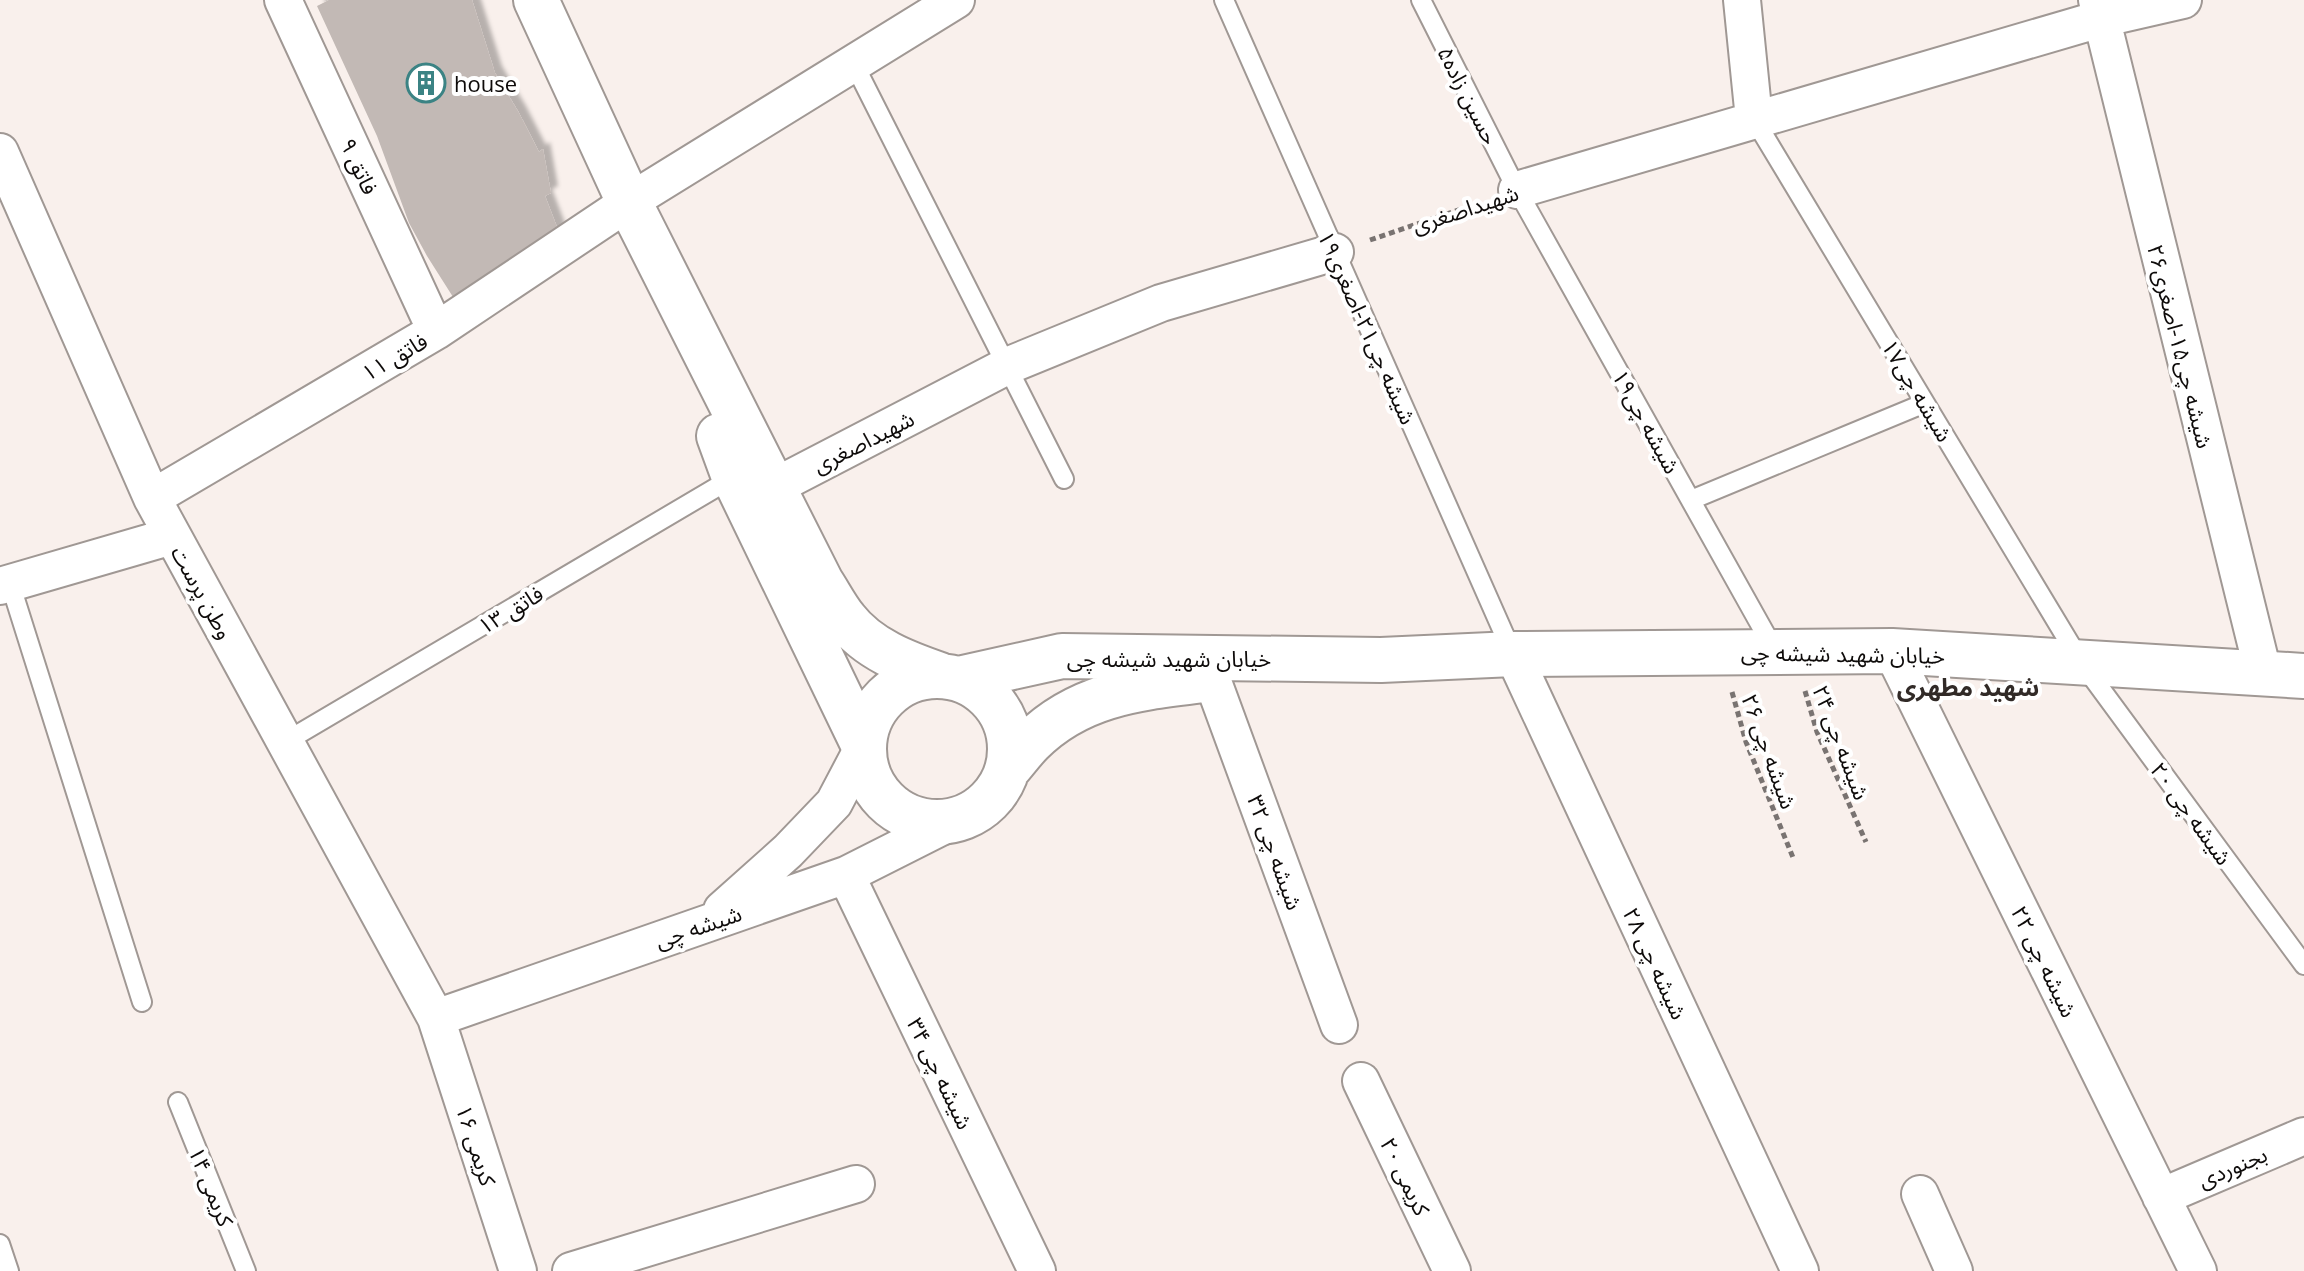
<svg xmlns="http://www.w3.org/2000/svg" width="2304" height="1271" viewBox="0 0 2304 1271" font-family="'Open Sans','Noto Sans Arabic',sans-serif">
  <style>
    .building { fill: #c2b9b5; filter: url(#shadow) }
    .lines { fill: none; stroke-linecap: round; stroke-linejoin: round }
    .service-casing { stroke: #a09894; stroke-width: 22 }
    .minor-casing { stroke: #a09894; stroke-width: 40 }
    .tertiary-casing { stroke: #a09894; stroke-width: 48 }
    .path { stroke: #797371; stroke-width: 5; stroke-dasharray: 6 4; stroke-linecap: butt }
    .service { stroke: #fff; stroke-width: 18 }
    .minor { stroke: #fff; stroke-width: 36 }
    .tertiary { stroke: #fff; stroke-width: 44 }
    .labels { text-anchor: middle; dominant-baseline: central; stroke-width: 8; stroke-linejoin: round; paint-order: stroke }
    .poi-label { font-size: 22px; fill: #0e0b0a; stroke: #fff; text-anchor: start }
    .street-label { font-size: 22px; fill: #0e0b0a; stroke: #fff }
    .neighbourhood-label { font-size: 24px; font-weight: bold; fill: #312a27; stroke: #fff }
  </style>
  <defs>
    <filter id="shadow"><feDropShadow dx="7" dy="-7" stdDeviation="2" flood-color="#0004"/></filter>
  </defs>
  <rect width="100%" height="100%" fill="#f9f0ec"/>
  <path class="building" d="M329,0H472L495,73L519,113L539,152L543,149L551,193L545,196L560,235L453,297L427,256L409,223L377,136L317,6Z"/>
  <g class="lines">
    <defs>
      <path id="service" d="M1224,0L1512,652
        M1421,0L1517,190L1775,651
        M854,64L1064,479
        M1754,119L2081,662L2304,965
        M1691,500L1925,403
        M10,583L142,1002
        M285,742L734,477
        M178,1102L246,1271
        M0,1244L9,1271"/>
      <path id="minor" d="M283,0L436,331
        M1742,0L1754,119
        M2097,0L2263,672
        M0,152L152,498L436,1018L518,1271
        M1517,190L2100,19L2183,0
        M774,487L1007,366L1161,303L1335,252
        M152,498L436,331L629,202L956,0
        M0,586L172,536
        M1892,651L2198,1271
        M1513,654L1800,1271
        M1212,679L1339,1025
        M846,875L1037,1271
        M722,910L788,851L834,803L864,746
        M436,1018L846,875L953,821
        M1361,1081L1452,1271
        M1920,1194L1954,1271
        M2161,1197L2304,1136
        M571,1271L856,1184"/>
      <path id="tertiary" d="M536,0L629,202L821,582C829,594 836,608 845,619C868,649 905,663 940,675
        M719,436L734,477L864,746
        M864 749a73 73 0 1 1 146 0a73 73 0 1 1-146 0Z
        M959,679L1062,656L1381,660L1513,654L1892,651L2304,676
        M1007,770C1015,761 1023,750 1031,742C1080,693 1140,688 1204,680"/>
    </defs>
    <use href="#service" class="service-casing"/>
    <use href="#minor" class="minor-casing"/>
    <use href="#tertiary" class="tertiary-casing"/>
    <path class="path" d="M1370,240L1482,202
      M1805,691L1817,732L1866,842
      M1732,692L1746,742L1794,860"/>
    <use href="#service" class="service"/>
    <use href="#minor" class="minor"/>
    <use href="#tertiary" class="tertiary"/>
  </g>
  <defs>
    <symbol id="building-ring" viewBox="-11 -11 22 22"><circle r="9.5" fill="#fff" stroke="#3b8384" stroke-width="1.5"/><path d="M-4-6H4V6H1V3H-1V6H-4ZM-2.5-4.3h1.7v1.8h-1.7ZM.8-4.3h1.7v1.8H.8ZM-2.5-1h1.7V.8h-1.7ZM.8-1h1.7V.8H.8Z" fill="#3b8384"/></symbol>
  </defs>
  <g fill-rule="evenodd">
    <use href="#building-ring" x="404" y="61" width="44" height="44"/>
  </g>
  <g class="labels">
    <g class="poi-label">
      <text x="454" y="83">house</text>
    </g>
    <g class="street-label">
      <text transform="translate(1469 95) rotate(63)">حسین زاده۵</text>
      <text transform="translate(360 166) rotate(65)">فاتق ۹</text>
      <text transform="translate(1465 208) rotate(-18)">شهیداصغری</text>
      <text transform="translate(1368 327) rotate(66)">شیشه چی۲۱-اصغری۱۹</text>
      <text transform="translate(2181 346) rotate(76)">شیشه چی۱۵-اصغری۲۶</text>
      <text transform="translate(394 356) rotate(-30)">فاتق ۱۱</text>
      <text transform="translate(1918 390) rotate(59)">شیشه چی۱۷</text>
      <text transform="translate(1647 421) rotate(61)">شیشه چی۱۹</text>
      <text transform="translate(863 441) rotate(-27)">شهیداصغری</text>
      <text transform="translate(203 592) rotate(61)">وطن پرست</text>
      <text transform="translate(510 609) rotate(-31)">فاتق ۱۳</text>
      <text transform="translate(1843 653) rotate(1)">خیابان شهید شیشه چی</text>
      <text x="1169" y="658">خیابان شهید شیشه چی</text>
      <text transform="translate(1842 742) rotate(69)">شیشه چی ۲۴</text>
      <text transform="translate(1770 751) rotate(70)">شیشه چی ۲۶</text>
      <text transform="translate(2192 813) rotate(54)">شیشه چی ۲۰</text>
      <text transform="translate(1276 852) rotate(70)">شیشه چی ۳۲</text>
      <text transform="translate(698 926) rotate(-19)">شیشه چی</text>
      <text transform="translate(2045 961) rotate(64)">شیشه چی ۲۲</text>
      <text transform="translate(1656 963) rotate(65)">شیشه چی ۲۸</text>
      <text transform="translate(941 1073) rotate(64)">شیشه چی ۳۴</text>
      <text transform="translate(477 1145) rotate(72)">کریمی ۱۶</text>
      <text transform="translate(2232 1166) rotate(-23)">بجنوردی</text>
      <text transform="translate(1406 1176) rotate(64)">کریمی ۲۰</text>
      <text transform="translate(212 1186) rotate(68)">کریمی ۱۴</text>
    </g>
    <g class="neighbourhood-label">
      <text x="1968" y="686">شهید مطهری</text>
    </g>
  </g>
</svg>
